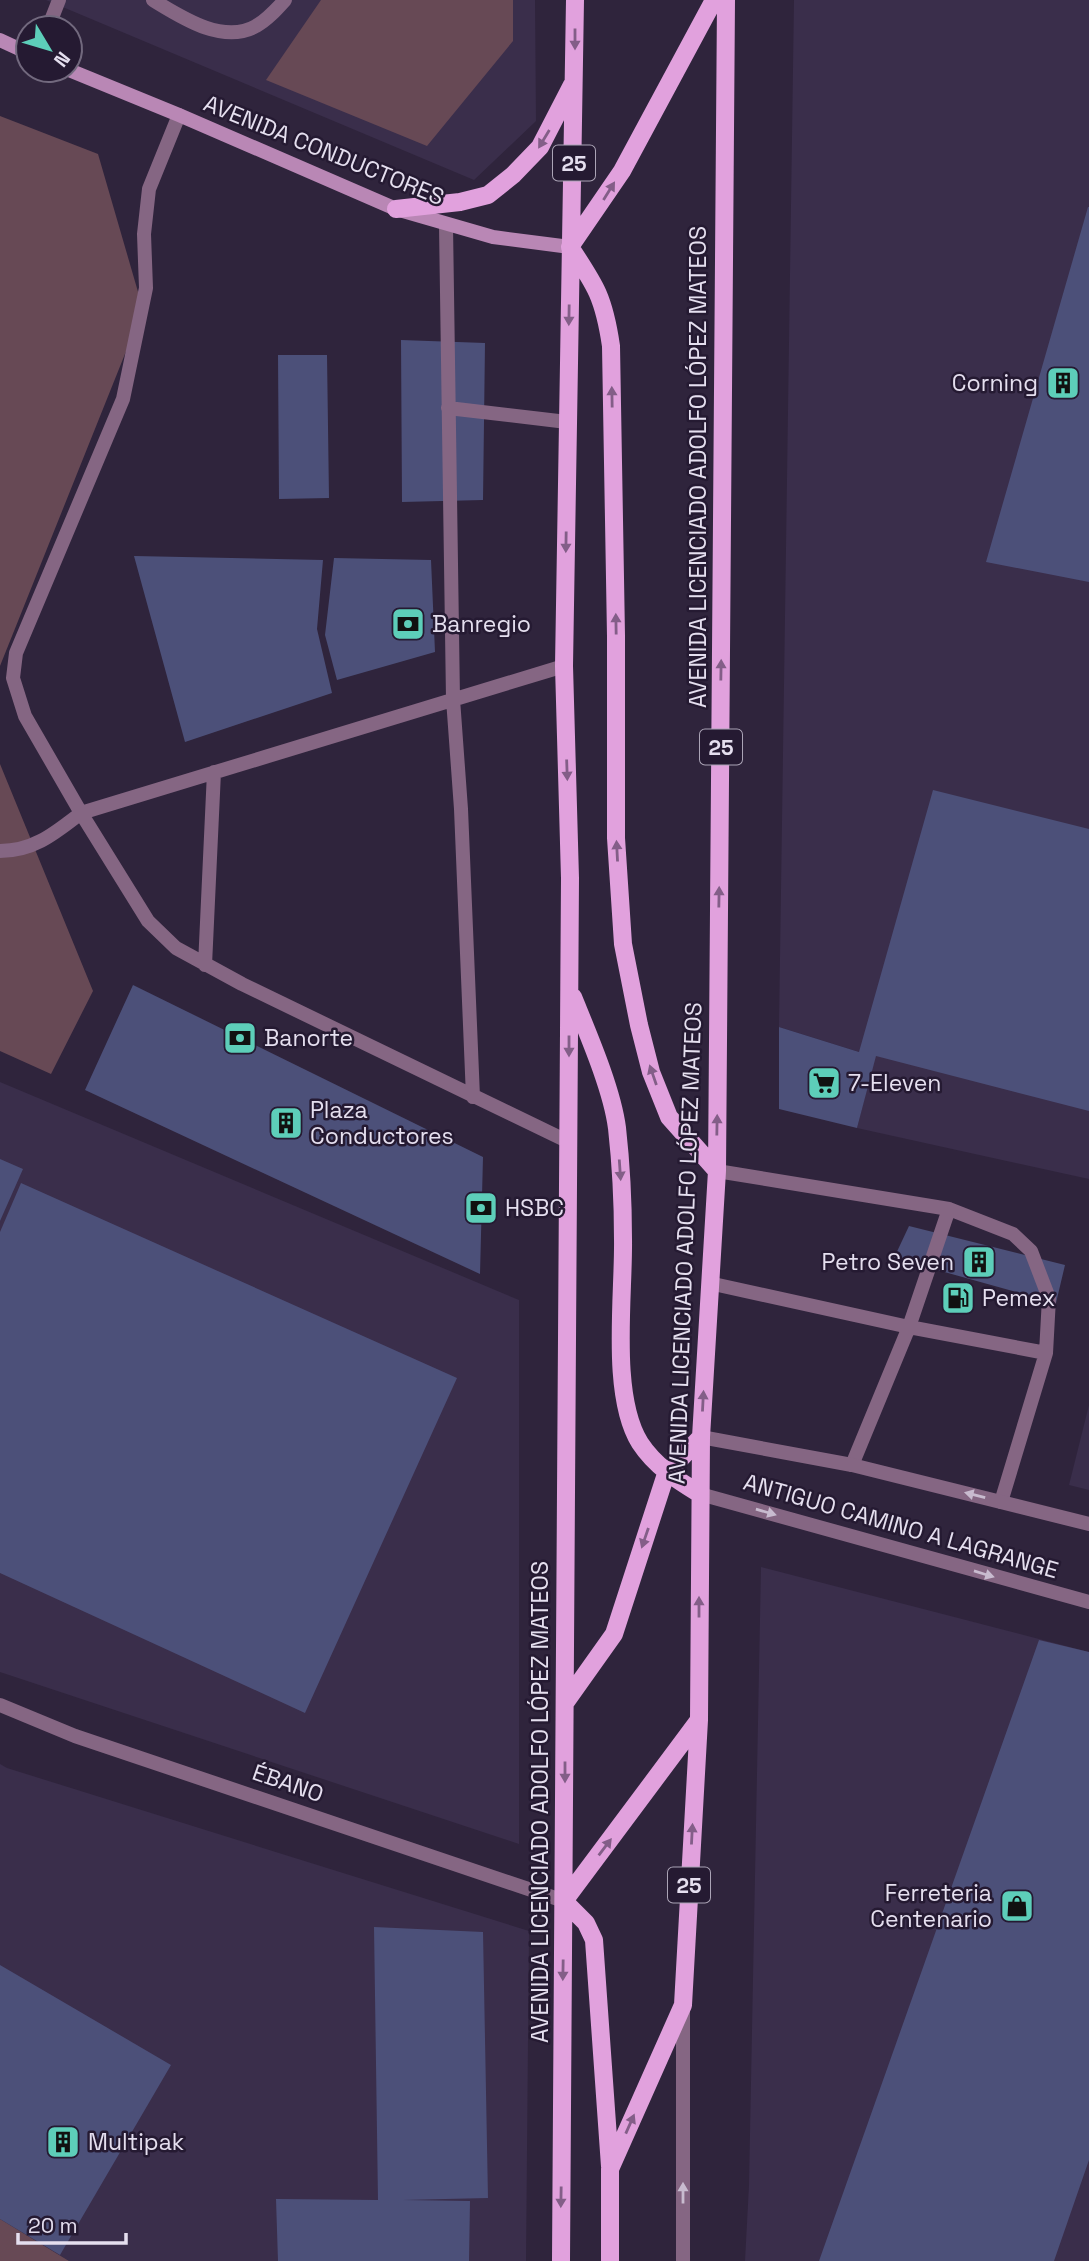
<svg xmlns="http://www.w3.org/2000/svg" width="1089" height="2261" viewBox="0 0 1089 2261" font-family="'Space Grotesk',sans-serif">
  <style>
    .built { fill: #3a2e4b }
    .green { fill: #674955 }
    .building { fill: #4c5079 }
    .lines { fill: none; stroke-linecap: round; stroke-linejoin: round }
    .service { stroke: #856683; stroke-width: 14 }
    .minor { stroke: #856683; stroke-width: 14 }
    .tertiary { stroke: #856683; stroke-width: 14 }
    .secondary { stroke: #b987b5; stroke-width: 14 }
    .primary { stroke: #e1a1dd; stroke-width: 18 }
    .oneway { fill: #835e88 }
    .oneway2 { fill: #c8bbcf }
    .labels { text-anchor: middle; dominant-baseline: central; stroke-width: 5; stroke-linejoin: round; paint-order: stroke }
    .shield { fill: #251a32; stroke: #aba4b6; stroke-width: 2 }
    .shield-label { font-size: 21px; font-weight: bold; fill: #e5dfef }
    .street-label { font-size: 23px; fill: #e5dfef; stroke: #251a32 }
    .poi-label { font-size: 23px; fill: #e5dfef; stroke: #251a32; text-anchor: start }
  </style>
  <rect width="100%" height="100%" fill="#2f243c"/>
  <path class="built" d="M46,0H535L536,121L474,180Z
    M794,0H1089V1179L857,1128L875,1057L779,1027Z
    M0,1082L519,1300V1844L0,1672Z
    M1089,1405V1490L1069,1485Z
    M761,1567L1089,1652V2261H745L749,2185Z
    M0,1764L7,1768L529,1931L526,2261H69L0,2219Z"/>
  <path class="green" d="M321,0H513V41L427,146L266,80Z
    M0,116L98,154L143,309L0,666Z
    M0,764L93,991L51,1074L0,1051Z
    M0,2219L69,2261H0Z"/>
  <path class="building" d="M1088,207H1089V582L986,562Z
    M401,340L485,343L483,500L402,502Z
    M278,355H327L329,498L279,499Z
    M134,556L323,560L317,629L332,693L185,742Z
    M334,558L431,560L435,652L337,680L325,635Z
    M933,790L1089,829V1111L876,1056L857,1128L779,1109V1027L859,1052Z
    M133,985L483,1157L480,1274L85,1090Z
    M0,1159L23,1169L0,1221Z
    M21,1183L457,1378L305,1713L0,1573V1232Z
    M909,1226L1065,1265L1056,1303L894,1258Z
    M1039,1640L1089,1652V2160L1054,2261H819Z
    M374,1927L483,1932L488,2198L403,2200L470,2201L469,2261H278L276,2199L378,2200Z
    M0,1965L171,2065L60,2255L0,2219Z"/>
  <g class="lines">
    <path class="service" d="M153,0C181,17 223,45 256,26C267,20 276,10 285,0
      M48,28L59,0
      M179,115L149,189L144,234L146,288L123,399L16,653L13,678L25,716L81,813L148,921L176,948L242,984L569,1142
      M446,225L453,699L461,809L473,1097
      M448,408L567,422
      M0,851C34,851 55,833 81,813L564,666
      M205,965L214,772
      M717,1171L949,1209L1013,1234L1031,1251L1049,1298L1046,1353L1001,1502
      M709,1283L909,1327L1046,1353
      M852,1465L909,1327L949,1209
      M0,1705L75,1736L564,1901"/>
    <path class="minor" d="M683,2010V2261"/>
    <path class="tertiary" d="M701,1437L852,1465L1089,1524
      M700,1494L1089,1602"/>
    <path class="secondary" d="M0,40L28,53
      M69,70L179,115L396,209L493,237L570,247"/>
    <path class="primary" d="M396,209L460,202L488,195L513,175L540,147L572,85
      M572,244L622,171L714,0
      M570,247C596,286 604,298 611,346L616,636V838L623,944L639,1025L651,1072L669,1117L717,1171
      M573,997C588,1034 612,1089 617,1128C621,1164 623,1202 623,1239C624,1295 610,1395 640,1443C655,1466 677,1480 700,1494
      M565,1703L614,1634L666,1474L701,1437
      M564,1901L586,1923L594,1940L610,2166
      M564,1901L699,1720
      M561,2261L570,878L564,666L575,0
      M610,2261V2169L683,2005L699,1720L701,1437L717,1171L726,0"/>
  </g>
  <defs><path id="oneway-solid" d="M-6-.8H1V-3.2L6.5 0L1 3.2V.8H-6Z" transform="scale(1.75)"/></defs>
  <g class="oneway">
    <use href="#oneway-solid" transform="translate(575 39) rotate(90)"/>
    <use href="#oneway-solid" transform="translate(544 139) rotate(121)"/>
    <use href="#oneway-solid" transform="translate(609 191) rotate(-58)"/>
    <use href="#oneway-solid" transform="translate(569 315) rotate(91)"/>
    <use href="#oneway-solid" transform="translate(612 397) rotate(-91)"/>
    <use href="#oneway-solid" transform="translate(566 542) rotate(91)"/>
    <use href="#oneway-solid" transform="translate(616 624) rotate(-91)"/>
    <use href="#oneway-solid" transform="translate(721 670) rotate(-89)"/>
    <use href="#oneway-solid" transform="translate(567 770) rotate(88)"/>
    <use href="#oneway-solid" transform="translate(617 851) rotate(-93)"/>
    <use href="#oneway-solid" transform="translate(719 897) rotate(-89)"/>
    <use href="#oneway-solid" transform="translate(569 1046) rotate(90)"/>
    <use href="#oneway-solid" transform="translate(653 1075) rotate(-109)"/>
    <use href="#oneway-solid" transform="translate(717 1125) rotate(-89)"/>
    <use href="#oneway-solid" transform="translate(620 1170) rotate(86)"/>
    <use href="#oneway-solid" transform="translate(703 1401) rotate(-87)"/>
    <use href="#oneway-solid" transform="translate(645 1538) rotate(109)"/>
    <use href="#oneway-solid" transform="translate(699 1607) rotate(-90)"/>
    <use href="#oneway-solid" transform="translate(565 1772) rotate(90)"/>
    <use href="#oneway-solid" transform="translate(692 1834) rotate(-87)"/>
    <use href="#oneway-solid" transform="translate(605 1847) rotate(-53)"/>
    <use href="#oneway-solid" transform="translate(563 1970) rotate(91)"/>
    <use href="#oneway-solid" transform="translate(630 2124) rotate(-66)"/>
    <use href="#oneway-solid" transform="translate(561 2197) rotate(91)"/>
  </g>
  <g class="oneway2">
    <use href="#oneway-solid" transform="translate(975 1495) rotate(-166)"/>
    <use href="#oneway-solid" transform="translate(766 1512) rotate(16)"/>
    <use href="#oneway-solid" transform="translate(984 1574) rotate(17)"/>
    <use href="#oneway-solid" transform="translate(683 2193) rotate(-90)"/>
  </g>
  <defs>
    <symbol id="building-square" viewBox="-11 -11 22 22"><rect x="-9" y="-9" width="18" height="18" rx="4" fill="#5dceb9" stroke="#251a32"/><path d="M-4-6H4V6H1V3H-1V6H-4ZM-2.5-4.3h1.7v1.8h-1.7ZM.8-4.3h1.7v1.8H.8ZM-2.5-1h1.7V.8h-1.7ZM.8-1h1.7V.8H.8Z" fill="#111"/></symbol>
    <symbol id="bank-square" viewBox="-11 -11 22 22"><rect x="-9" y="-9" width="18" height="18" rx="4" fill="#5dceb9" stroke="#251a32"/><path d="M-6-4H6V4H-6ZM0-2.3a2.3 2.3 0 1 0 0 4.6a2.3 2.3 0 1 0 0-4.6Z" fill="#111"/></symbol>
    <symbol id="supermarket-square" viewBox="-11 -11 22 22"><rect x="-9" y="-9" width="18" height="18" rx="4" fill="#5dceb9" stroke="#251a32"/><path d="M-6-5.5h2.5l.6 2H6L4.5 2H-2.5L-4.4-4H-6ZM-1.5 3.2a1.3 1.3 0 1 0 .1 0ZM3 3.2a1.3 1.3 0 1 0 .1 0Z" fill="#111"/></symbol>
    <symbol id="fuel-square" viewBox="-11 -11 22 22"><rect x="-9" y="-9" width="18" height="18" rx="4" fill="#5dceb9" stroke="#251a32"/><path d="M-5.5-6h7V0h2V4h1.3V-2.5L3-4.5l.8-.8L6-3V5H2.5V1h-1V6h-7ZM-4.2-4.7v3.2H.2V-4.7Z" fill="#111"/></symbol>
    <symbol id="shop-square" viewBox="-11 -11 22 22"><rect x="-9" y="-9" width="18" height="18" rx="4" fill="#5dceb9" stroke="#251a32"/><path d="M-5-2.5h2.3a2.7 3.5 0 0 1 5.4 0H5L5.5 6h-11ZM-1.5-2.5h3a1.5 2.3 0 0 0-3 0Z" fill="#111"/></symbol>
  </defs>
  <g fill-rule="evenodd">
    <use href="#building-square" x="1044" y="364" width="38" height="38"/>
    <use href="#bank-square" x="389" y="605" width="38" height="38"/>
    <use href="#bank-square" x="221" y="1019" width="38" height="38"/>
    <use href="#supermarket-square" x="805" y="1064" width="38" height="38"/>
    <use href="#building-square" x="267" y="1104" width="38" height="38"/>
    <use href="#bank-square" x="462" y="1189" width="38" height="38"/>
    <use href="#building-square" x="960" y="1243" width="38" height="38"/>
    <use href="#fuel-square" x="939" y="1279" width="38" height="38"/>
    <use href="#shop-square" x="998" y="1887" width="38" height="38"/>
    <use href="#building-square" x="44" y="2123" width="38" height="38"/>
  </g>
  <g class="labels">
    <g class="shield">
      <rect x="553" y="145.5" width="42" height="35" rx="5"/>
      <rect x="700" y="729.5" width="42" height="35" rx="5"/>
      <rect x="668" y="1867.5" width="42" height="35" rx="5"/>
    </g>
    <g class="shield-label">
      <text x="574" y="163">25</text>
      <text x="721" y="747">25</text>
      <text x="689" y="1885">25</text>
    </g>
    <g class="street-label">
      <text transform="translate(324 150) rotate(22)">AVENIDA CONDUCTORES</text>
      <text transform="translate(698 467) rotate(-90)">AVENIDA LICENCIADO ADOLFO LÓPEZ MATEOS</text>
      <text transform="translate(685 1243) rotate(-88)">AVENIDA LICENCIADO ADOLFO LÓPEZ MATEOS</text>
      <text transform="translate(901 1526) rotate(16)">ANTIGUO CAMINO A LAGRANGE</text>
      <text transform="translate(288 1783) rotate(19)">ÉBANO</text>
      <text transform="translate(540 1802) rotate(-90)">AVENIDA LICENCIADO ADOLFO LÓPEZ MATEOS</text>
    </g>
    <g class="poi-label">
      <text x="1038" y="383" text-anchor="end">Corning</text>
      <text x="432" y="624">Banregio</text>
      <text x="264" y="1038">Banorte</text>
      <text x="848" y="1083">7-Eleven</text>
      <text x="310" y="1110">Plaza<tspan x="310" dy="26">Conductores</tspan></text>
      <text x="505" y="1208">HSBC</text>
      <text x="954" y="1262" text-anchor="end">Petro Seven</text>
      <text x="982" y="1298">Pemex</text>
      <text x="992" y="1893" text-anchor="end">Ferreteria<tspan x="992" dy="26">Centenario</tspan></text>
      <text x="88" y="2142">Multipak</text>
    </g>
  </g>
  <g transform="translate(49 49) rotate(128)"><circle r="33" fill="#251a32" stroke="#72697e" stroke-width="2"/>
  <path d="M0-5L12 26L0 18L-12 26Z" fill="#5dceb9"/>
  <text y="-10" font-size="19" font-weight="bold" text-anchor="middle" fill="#e5dfef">N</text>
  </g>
  <path d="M18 2233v10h108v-10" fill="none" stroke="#e5dfef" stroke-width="3.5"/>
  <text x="28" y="2233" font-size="21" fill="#e5dfef" stroke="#251a32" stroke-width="5" paint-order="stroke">20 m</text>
</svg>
